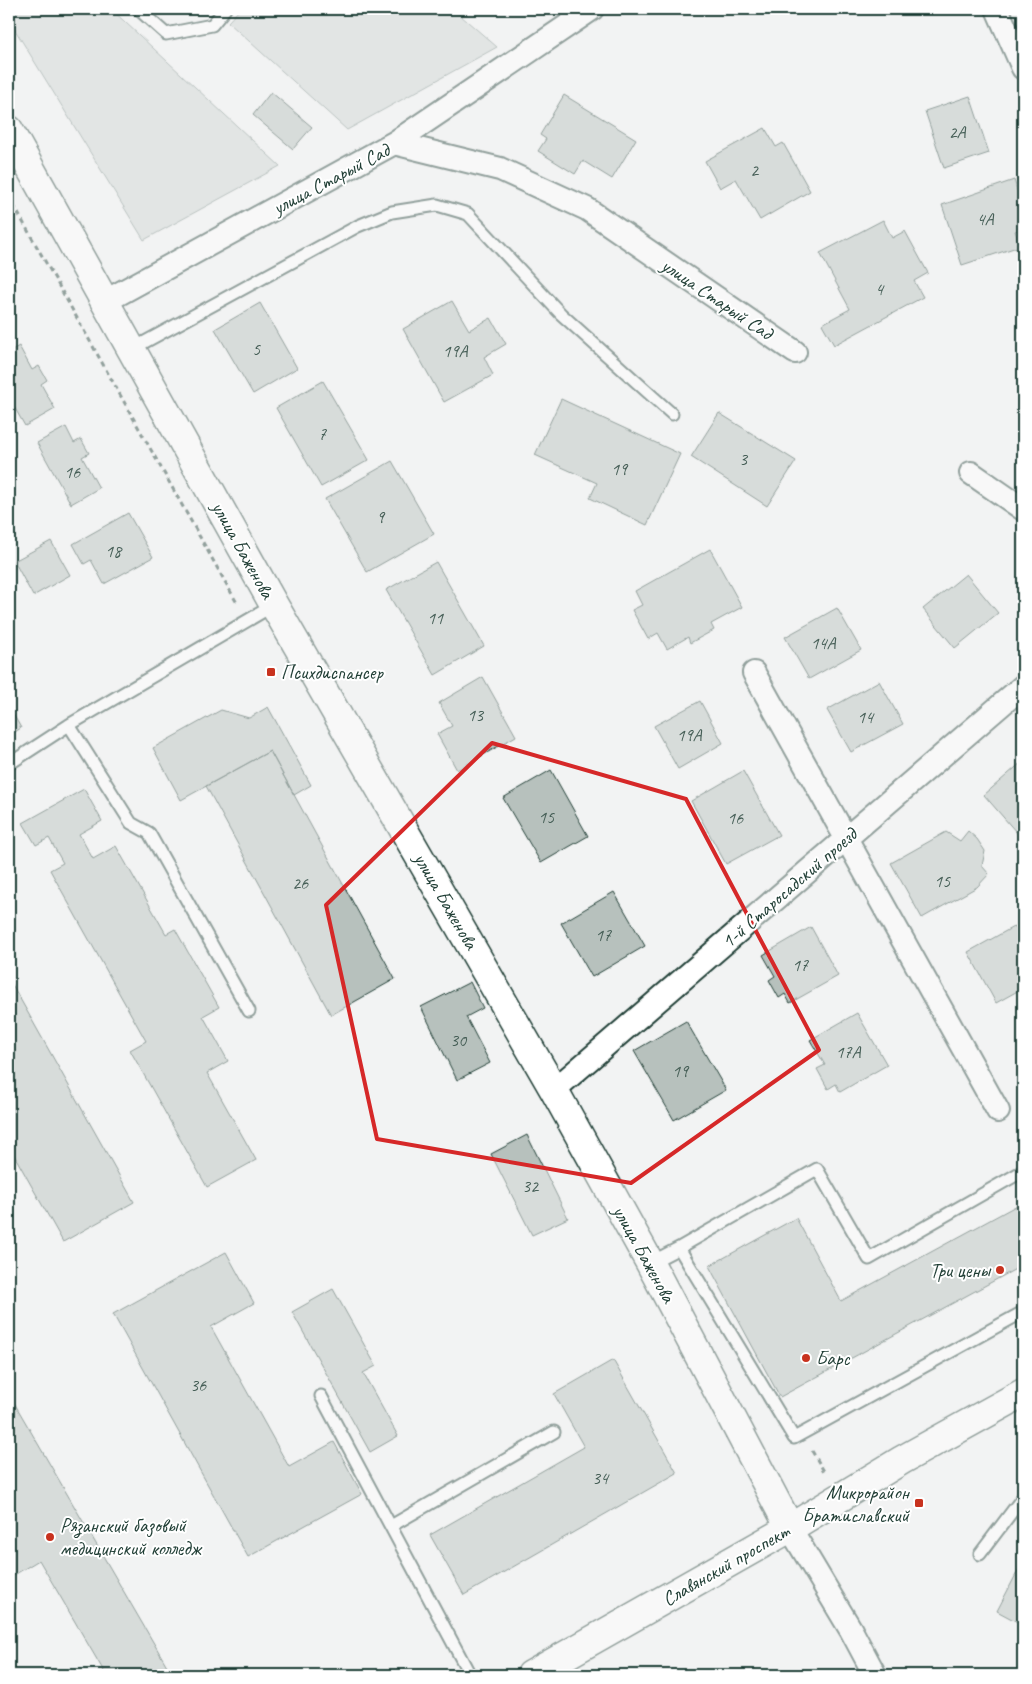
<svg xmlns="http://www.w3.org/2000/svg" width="1032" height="1684" viewBox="0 0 1032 1684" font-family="Caveat,sans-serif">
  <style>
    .green { fill: #ced5d3; stroke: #768984 }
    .building { fill: #b7c1bd; stroke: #1f3d34 }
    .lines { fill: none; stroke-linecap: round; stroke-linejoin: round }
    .lane-casing { stroke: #1f3d34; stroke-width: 15 }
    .street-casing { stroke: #1f3d34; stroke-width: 26 }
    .secondary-casing { stroke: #1f3d34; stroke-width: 31 }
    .path { stroke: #1f3d34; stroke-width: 3; stroke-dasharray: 5 4; stroke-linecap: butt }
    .lane { stroke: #fff; stroke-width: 11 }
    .street { stroke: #fff; stroke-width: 22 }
    .secondary { stroke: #fff; stroke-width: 28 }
    .marked { fill: none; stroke: #d62828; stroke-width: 4; stroke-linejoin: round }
    .poi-dot { fill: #c8321e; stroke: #fff; stroke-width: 2 }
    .labels { text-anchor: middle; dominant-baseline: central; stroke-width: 4; stroke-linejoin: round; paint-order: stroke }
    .number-label { font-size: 18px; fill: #455e56 }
    .street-label { font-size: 20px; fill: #1f3d34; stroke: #fff }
    .poi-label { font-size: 20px; fill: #1f3d34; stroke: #fff; text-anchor: start }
  </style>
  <rect width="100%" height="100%" fill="#f2f3f3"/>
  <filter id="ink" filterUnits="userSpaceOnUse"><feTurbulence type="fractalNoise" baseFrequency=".02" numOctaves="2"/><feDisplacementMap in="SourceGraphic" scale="10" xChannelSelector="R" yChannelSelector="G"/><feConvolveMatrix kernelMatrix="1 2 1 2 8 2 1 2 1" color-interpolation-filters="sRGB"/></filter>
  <g filter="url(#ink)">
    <path class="green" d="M9,9H111L280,166L144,240L9,20Z
      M240,9H453L497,47L347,130L228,22Z"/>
    <path class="building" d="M271,92L312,127L293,149L253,115Z
      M564,95L636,139L612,179L583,161L575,174L538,151L546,139L540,135Z
      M970,96L989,153L944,168L925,111Z
      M765,128L776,147L783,143L810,191L760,220L736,179L720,188L705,161Z
      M1014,180L1023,209V229L1015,231L1020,246L962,265L942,205Z
      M883,220L892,238L905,231L928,273L914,281L923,297L834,345L822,324L850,309L820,253Z
      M452,301L469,330L491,318L506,344L484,357L493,375L444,402L403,329Z
      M260,303L297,368L253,394L215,329Z
      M19,346L32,370L39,366L47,380L41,384L55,409L25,426L9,398V352Z
      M323,381L369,460L321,487L276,408Z
      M561,399L680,454L647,525L590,498L597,483L535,455Z
      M719,413L796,461L767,506L691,457Z
      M66,427L74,443L81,439L89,453L82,457L99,488L71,504L37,443Z
      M1023,435V448L1017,444Z
      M392,461L434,534L367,572L325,499Z
      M128,513L153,557L104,584L91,560L84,564L73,544Z
      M51,541L70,575L33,596L14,561Z
      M710,549L742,607L711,624L714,630L690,643L688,637L667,649L658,633L648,639L632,610L642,605L635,591Z
      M436,562L484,646L435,675L386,590Z
      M966,574L998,613L955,648L923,609Z
      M837,608L861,650L809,679L785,637Z
      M483,677L516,736L457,770L437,734L452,726L439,703Z
      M879,681L903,724L851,752L827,710Z
      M700,701L723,743L678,769L654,726Z
      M9,707L21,728L9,736Z
      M268,707L311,785L294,795L270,751L181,800L153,748L221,710L249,718Z
      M270,751L395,979L331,1015L206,786Z
      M1023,761V840L984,795Z
      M551,770L588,836L541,863L503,798Z
      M743,771L779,835L726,864L691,801Z
      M84,789L102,821L79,834L93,859L116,846L166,934L175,929L219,1007L203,1016L228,1061L207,1073L256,1160L207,1187L130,1050L146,1041L50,870L63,863L49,838L36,845L23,823Z
      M968,831L977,839L985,851L982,866L989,874L977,887L922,918L891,863L946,832L960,841Z
      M614,892L645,946L592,977L561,923Z
      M1015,926L1023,941V988L996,1003L968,952Z
      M811,927L838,976L790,1003L785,994L779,998L769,980L775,976L763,955Z
      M9,979L134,1202L63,1242L9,1146Z
      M470,982L483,1008L466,1017L490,1063L457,1080L421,1007Z
      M857,1013L887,1065L840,1092L836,1084L828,1089L817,1069L825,1065L810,1040Z
      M686,1021L726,1090L674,1120L634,1051Z
      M527,1135L568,1218L532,1235L491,1154Z
      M1023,1202V1265L780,1397L709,1266L796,1218L841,1301Z
      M226,1252L254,1303L211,1327L289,1467L334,1442L362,1494L248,1557L113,1314Z
      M333,1289L376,1366L363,1373L398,1436L370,1452L292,1312Z
      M613,1360L677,1473L464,1595L430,1535L584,1447L554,1394Z
      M9,1394L167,1666L151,1675H106L39,1560L9,1578Z
      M1023,1561V1625L997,1611Z"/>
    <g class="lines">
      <defs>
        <path id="lane" d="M138,9L166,34L212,25L225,9
          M132,349L358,226L392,212L437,205L468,214L561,314L672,414
          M69,725L131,823L149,833L249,1011
          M9,764L69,725L274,605
          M679,1248L794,1438L1023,1312
          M650,1263L679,1248L817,1169L869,1259L1023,1171
          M321,1396L470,1675
          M391,1526L554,1432
          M980,1554L1023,1497"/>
        <path id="street" d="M997,9L1023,68
          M394,143L592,9
          M104,302L394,143L500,169L587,209L795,352
          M971,473L1023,509
          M754,673L998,1111
          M554,1090L1023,686
          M790,1528L851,1630L875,1675"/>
        <path id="secondary" d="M9,130L274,605L554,1090L650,1263L790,1528
          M531,1675L790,1528L902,1460L1023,1393"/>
      </defs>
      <use href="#lane" class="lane-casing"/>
      <use href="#street" class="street-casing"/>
      <use href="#secondary" class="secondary-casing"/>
      <path class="path" d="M9,197L237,603
        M812,1451L825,1473"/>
      <use href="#lane" class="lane"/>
      <use href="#street" class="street"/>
      <use href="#secondary" class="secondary"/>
    </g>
  </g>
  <path d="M0 0H1032V1684H0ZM492,743L686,799L819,1050L631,1183L377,1139L326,905Z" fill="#f2f3f3" fill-opacity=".55" fill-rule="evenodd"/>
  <path class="marked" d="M492,743L686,799L819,1050L631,1183L377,1139L326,905Z"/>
  <g class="poi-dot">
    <rect x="266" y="667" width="10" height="10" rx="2.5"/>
    <circle cx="1000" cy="1270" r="5"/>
    <circle cx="806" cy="1358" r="5"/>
    <rect x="914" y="1498" width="10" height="10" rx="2.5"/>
    <circle cx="50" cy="1537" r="5"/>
  </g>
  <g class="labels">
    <g class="number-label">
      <text x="957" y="132">2А</text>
      <text x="754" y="170">2</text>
      <text x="985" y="219">4А</text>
      <text x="879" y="289">4</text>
      <text x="256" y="349">5</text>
      <text x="455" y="351">19А</text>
      <text x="322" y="434">7</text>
      <text x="743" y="459">3</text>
      <text x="619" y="469">19</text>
      <text x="72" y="472">16</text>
      <text x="380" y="517">9</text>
      <text x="113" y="551">18</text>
      <text x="435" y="618">11</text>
      <text x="823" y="643">14А</text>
      <text x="475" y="715">13</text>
      <text x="865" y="717">14</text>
      <text x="689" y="735">19А</text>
      <text x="546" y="817">15</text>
      <text x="735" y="818">16</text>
      <text x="942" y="881">15</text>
      <text x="300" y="883">26</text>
      <text x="603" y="935">17</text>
      <text x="800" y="965">17</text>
      <text x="458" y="1040">30</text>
      <text x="848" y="1052">17А</text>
      <text x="680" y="1071">19</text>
      <text x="530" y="1186">32</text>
      <text x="198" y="1385">36</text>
      <text x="600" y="1478">34</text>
    </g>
    <g class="street-label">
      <text transform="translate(331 179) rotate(-28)">улица Старый Сад</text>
      <text transform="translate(717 299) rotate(34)">улица Старый Сад</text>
      <text transform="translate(243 550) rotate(61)">улица Баженова</text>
      <text transform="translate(789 888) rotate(-41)">1-й Старосадский проезд</text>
      <text transform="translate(446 901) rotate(60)">улица Баженова</text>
      <text transform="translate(644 1254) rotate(61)">улица Баженова</text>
      <text transform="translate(726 1565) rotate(-30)">Славянский проспект</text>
    </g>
    <g class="poi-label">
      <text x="281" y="672">Психдиспансер</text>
      <text x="990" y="1270" text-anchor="end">Три цены</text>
      <text x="816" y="1358">Барс</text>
      <text x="909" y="1492" text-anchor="end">Микрорайон<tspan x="909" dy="23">Братиславский</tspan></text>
      <text x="60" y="1525">Рязанский базовый<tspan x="60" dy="23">медицинский колледж</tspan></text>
    </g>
  </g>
  <rect width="1032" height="1684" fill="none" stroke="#fff" stroke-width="30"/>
  <rect x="15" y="15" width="1002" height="1654" fill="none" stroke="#1f3d34" stroke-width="2" filter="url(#ink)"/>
</svg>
